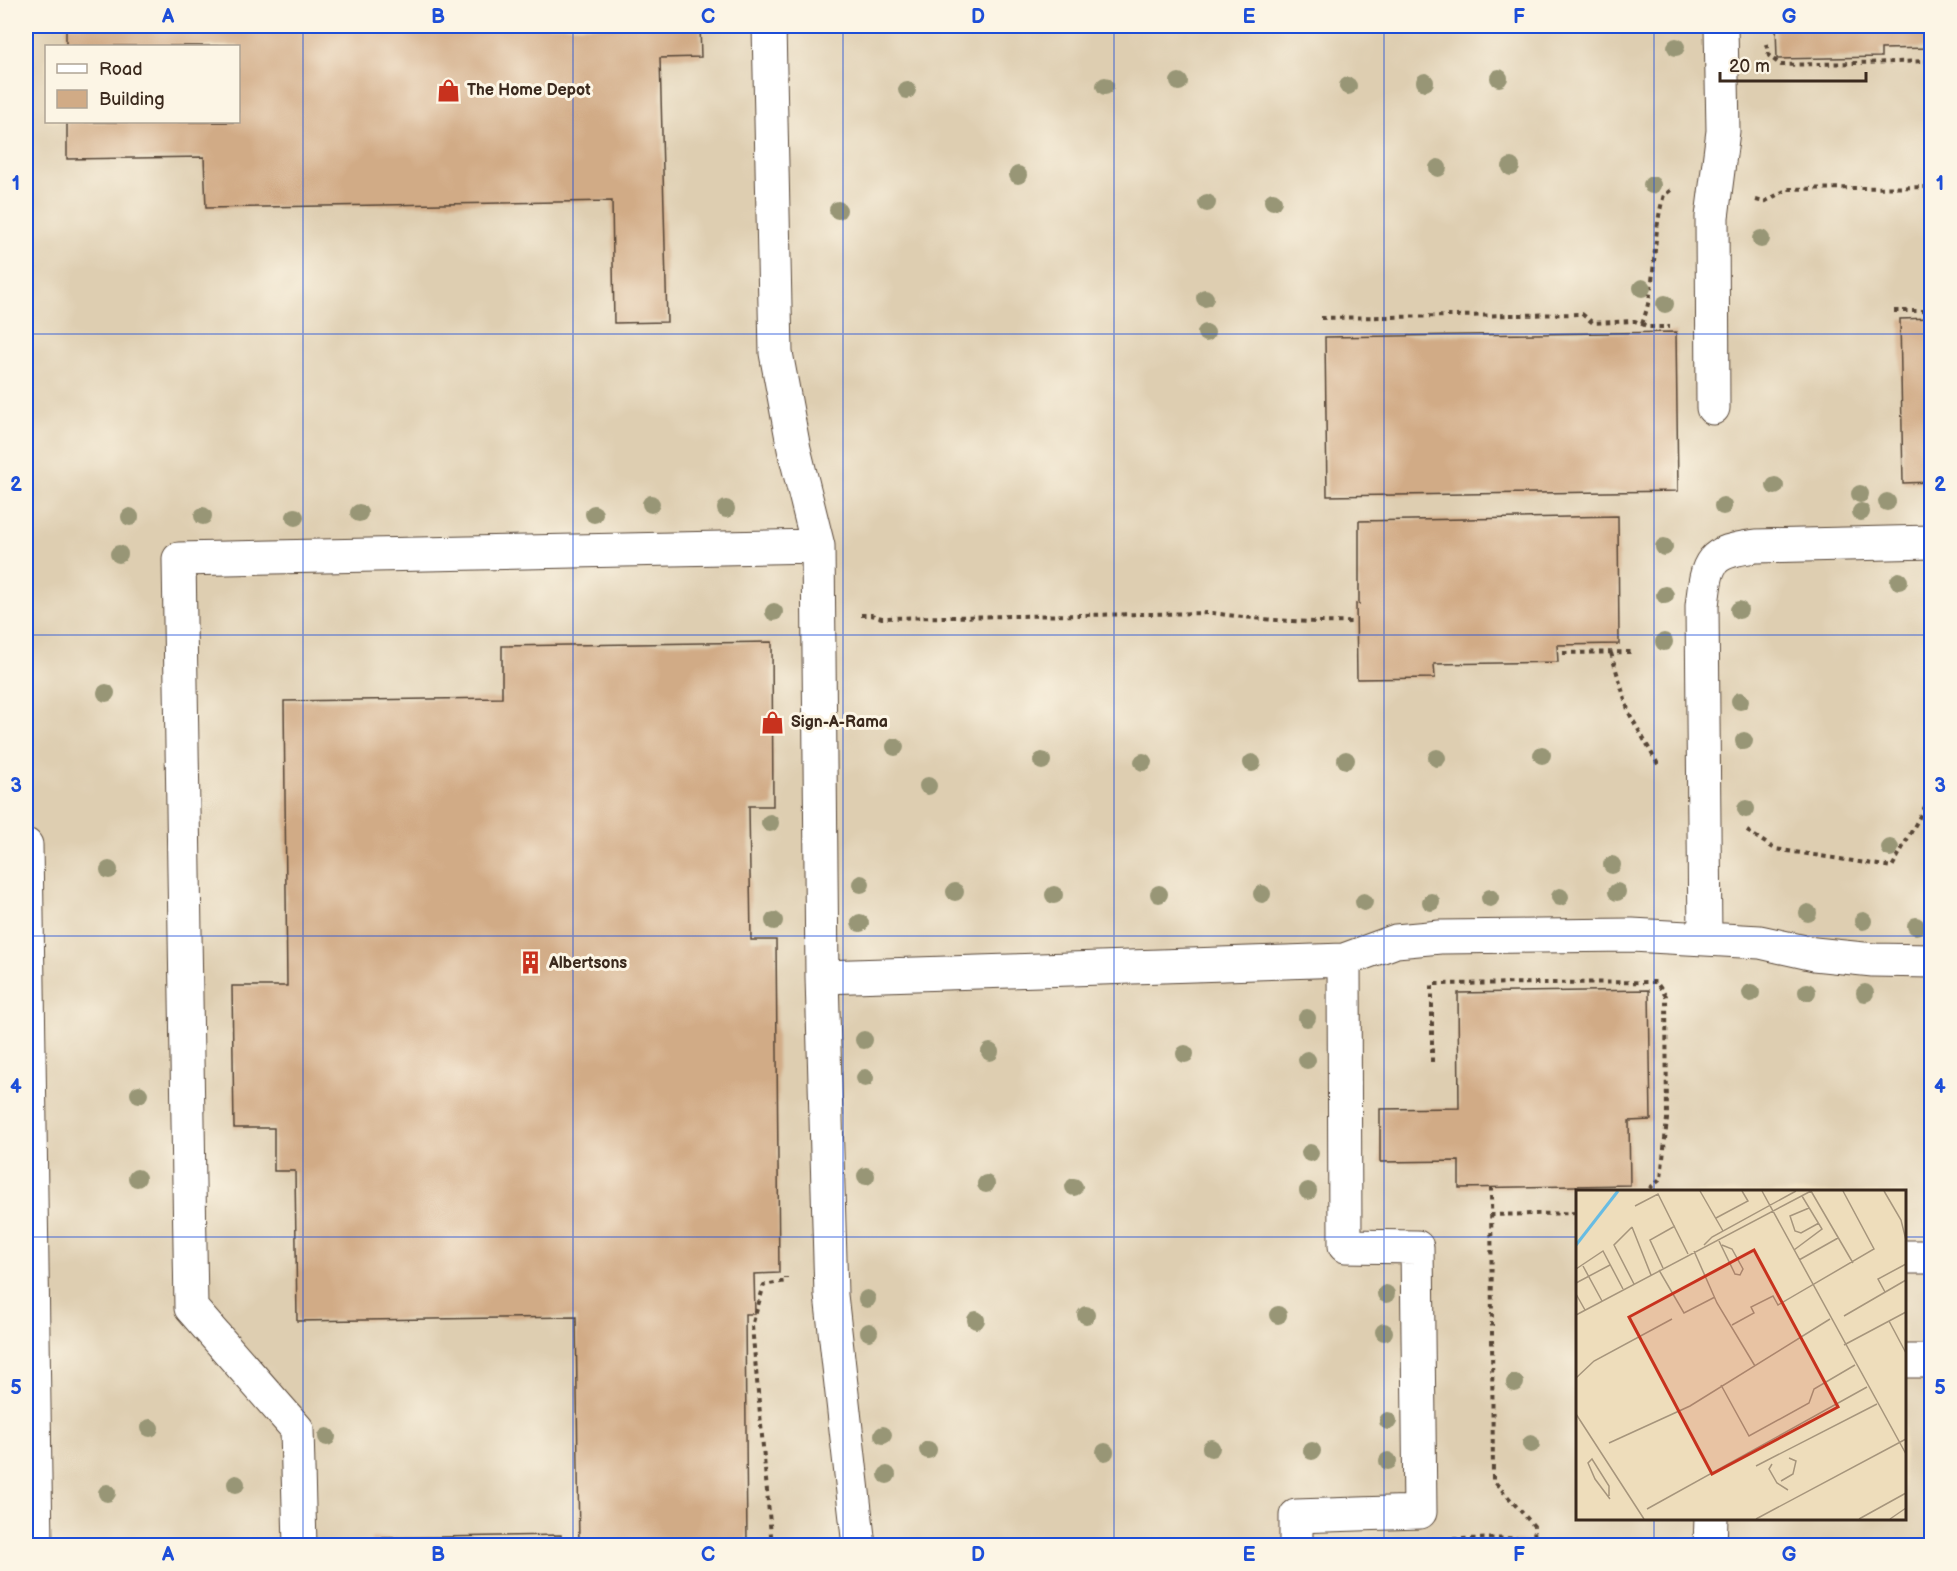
<svg xmlns="http://www.w3.org/2000/svg" width="1957" height="1571" viewBox="0 0 1957 1571" font-family="'Balsamiq Sans',sans-serif">
  <style>
    .built { fill: #deceb1; fill-rule: evenodd }
    .building { fill: #d1ab86 }
    .lines { fill: none; stroke-linecap: round; stroke-linejoin: round }
    .minor-casing { stroke: #564536; stroke-width: 35 }
    .path { stroke: #564536; stroke-width: 4; stroke-dasharray: 4.5 4.5; stroke-linecap: butt }
    .minor { stroke: #fff; stroke-width: 33 }
    .tree { fill: #989676 }
    .grid { fill: none; stroke: #1d4ed8; stroke-width: 1.5; stroke-opacity: 0.55 }
    .labels { text-anchor: middle; dominant-baseline: central; stroke-width: 6; stroke-linejoin: round; paint-order: stroke }
    .poi-label { font-size: 16px; font-weight: bold; fill: #3b2a1e; stroke: #fcf5e5; text-anchor: start }
    .inset-river { fill: none; stroke: #67bce3; stroke-width: 3 }
    .inset-road { fill: none; stroke: #a6957c; stroke-width: 1.5 }
    .view { fill: #c8321e; fill-opacity: 0.15; stroke: #c8321e; stroke-width: 3 }
    .inset-edge { fill: none; stroke: #3b2a1e; stroke-width: 3 }
    .neatline { fill: none; stroke: #1d4ed8; stroke-width: 2 }
    .grid-label { font-size: 20px; text-anchor: middle; font-weight: bold; fill: #1d4ed8 }
  </style>
  <rect width="100%" height="100%" fill="#fcf5e5"/>
  <filter id="ink" filterUnits="userSpaceOnUse"><feTurbulence type="fractalNoise" baseFrequency=".0167" numOctaves="2"/><feDisplacementMap in="SourceGraphic" scale="12" xChannelSelector="R" yChannelSelector="G"/><feConvolveMatrix kernelMatrix="1 2 1 2 8 2 1 2 1" color-interpolation-filters="sRGB"/></filter>
  <filter id="wash" filterUnits="userSpaceOnUse"><feTurbulence type="fractalNoise" baseFrequency=".008" numOctaves="4" result="noise"/><feDisplacementMap in="SourceGraphic" scale="24" xChannelSelector="R" yChannelSelector="G"/><feGaussianBlur stdDeviation="1.35" result="paint"/><feColorMatrix in="noise" values="0 0 0 0 0 0 0 0 0 0 0 0 0 0 0 0 0 1.4 0 .05"/><feComposite in="paint" operator="in"/></filter>
  <g filter="url(#wash)">
    <rect width="100%" height="100%" fill="#edb"/>
    <path class="built" d="M26,26H1931V1545L26,1546ZM46,46H238V122H46ZM1578,1192H1904V1518H1578Z"/>
    <g id="blocks">
      <path class="building" d="M66,26H700L701,57L660,58L667,322L614,323L612,201L206,208L204,157L67,159V122H238V46H66Z
        M1776,26H1932V48L1881,49V57L1777,59Z
        M1932,318V482L1903,483L1900,319Z
        M1676,332L1678,491L1327,496L1325,337Z
        M1618,516L1619,644L1557,645L1558,662L1434,664L1435,678L1357,679L1356,603L1359,604V521Z
        M772,642L773,806H749L751,940H776L779,1273L754,1274L755,1314H745L747,1546H579L576,1317L297,1321L295,1171H274V1128H234L232,986H287L284,701L502,698V646Z
        M1649,990L1651,1120L1629,1121L1630,1185L1459,1188V1161L1380,1162V1109L1459,1108L1458,993Z
        M561,1535L562,1546H371V1538Z
        M1530,1541V1546H1379V1543Z"/>
    </g>
  </g>
  <g filter="url(#ink)">
    <use href="#blocks" fill-opacity="0" stroke="#564536" stroke-width="1.5"/>
    <g class="lines">
      <defs>
        <path id="minor" d="M769,26L776,353L794,449L818,546L822,977L831,1295L859,1546
          M1713,408L1712,217L1723,131L1721,26
          M26,845L36,1546
          M1705,939L1702,606C1707,560 1709,552 1756,546L1932,542
          M822,977L1344,960L1396,941L1440,937L1632,935L1760,942L1814,954L1873,960L1932,961
          M1904,1257H1932
          M1904,1361H1932
          M300,1546L297,1429L191,1308L179,559L818,546
          M1296,1546V1516L1420,1512L1417,1247L1345,1246L1344,960
          M1710,1546L1711,1518"/>
      </defs>
      <use href="#minor" class="minor-casing"/>
      <path class="path" d="M1766,44L1769,56L1781,65L1932,61
        M1756,200L1764,202L1788,189L1932,187
        M1894,311H1932
        M1321,318L1582,314L1593,323L1635,321L1649,327H1670
        M1642,324C1658,282 1651,237 1664,195L1671,190
        M861,615H871L882,618L1213,613C1260,620 1306,623 1354,622
        M1563,653L1633,652
        M1611,653L1629,713L1660,768
        M1747,831L1775,849L1892,867L1932,794
        M1432,1062V984L1656,982L1666,996L1667,1119L1661,1179L1645,1192
        M1491,1187L1493,1480L1534,1526L1535,1546
        M1490,1215L1578,1213
        M1453,1539L1535,1538
        M772,1546L752,1326L764,1285L786,1281V1277"/>
      <use href="#minor" class="minor"/>
    </g>
    <g class="tree">
      <circle cx="1676" cy="47" r="9"/>
      <circle cx="1499" cy="78" r="9"/>
      <circle cx="1179" cy="82" r="9"/>
      <circle cx="1425" cy="82" r="9"/>
      <circle cx="1105" cy="86" r="9"/>
      <circle cx="1348" cy="86" r="9"/>
      <circle cx="907" cy="90" r="9"/>
      <circle cx="1511" cy="167" r="9"/>
      <circle cx="1438" cy="168" r="9"/>
      <circle cx="1018" cy="175" r="9"/>
      <circle cx="1652" cy="185" r="9"/>
      <circle cx="1273" cy="201" r="9"/>
      <circle cx="1207" cy="203" r="9"/>
      <circle cx="838" cy="210" r="9"/>
      <circle cx="1761" cy="239" r="9"/>
      <circle cx="1642" cy="288" r="9"/>
      <circle cx="1205" cy="298" r="9"/>
      <circle cx="1665" cy="304" r="9"/>
      <circle cx="1206" cy="333" r="9"/>
      <circle cx="1775" cy="486" r="9"/>
      <circle cx="1860" cy="494" r="9"/>
      <circle cx="1887" cy="502" r="9"/>
      <circle cx="651" cy="504" r="9"/>
      <circle cx="1723" cy="506" r="9"/>
      <circle cx="726" cy="509" r="9"/>
      <circle cx="1861" cy="512" r="9"/>
      <circle cx="359" cy="513" r="9"/>
      <circle cx="594" cy="514" r="9"/>
      <circle cx="203" cy="516" r="9"/>
      <circle cx="130" cy="517" r="9"/>
      <circle cx="295" cy="517" r="9"/>
      <circle cx="1664" cy="547" r="9"/>
      <circle cx="119" cy="554" r="9"/>
      <circle cx="1899" cy="581" r="9"/>
      <circle cx="1665" cy="595" r="9"/>
      <circle cx="1739" cy="610" r="9"/>
      <circle cx="774" cy="612" r="9"/>
      <circle cx="1664" cy="642" r="9"/>
      <circle cx="106" cy="693" r="9"/>
      <circle cx="1740" cy="701" r="9"/>
      <circle cx="1744" cy="741" r="9"/>
      <circle cx="895" cy="747" r="9"/>
      <circle cx="1542" cy="755" r="9"/>
      <circle cx="1437" cy="758" r="9"/>
      <circle cx="1346" cy="760" r="9"/>
      <circle cx="1042" cy="761" r="9"/>
      <circle cx="1143" cy="762" r="9"/>
      <circle cx="1252" cy="763" r="9"/>
      <circle cx="928" cy="786" r="9"/>
      <circle cx="1746" cy="809" r="9"/>
      <circle cx="770" cy="823" r="9"/>
      <circle cx="1890" cy="848" r="9"/>
      <circle cx="1612" cy="865" r="9"/>
      <circle cx="109" cy="870" r="9"/>
      <circle cx="861" cy="884" r="9"/>
      <circle cx="955" cy="892" r="9"/>
      <circle cx="1617" cy="892" r="9"/>
      <circle cx="1159" cy="894" r="9"/>
      <circle cx="1262" cy="894" r="9"/>
      <circle cx="1054" cy="895" r="9"/>
      <circle cx="1560" cy="897" r="9"/>
      <circle cx="1490" cy="898" r="9"/>
      <circle cx="1364" cy="902" r="9"/>
      <circle cx="1431" cy="902" r="9"/>
      <circle cx="1808" cy="913" r="9"/>
      <circle cx="774" cy="921" r="9"/>
      <circle cx="1863" cy="921" r="9"/>
      <circle cx="860" cy="923" r="9"/>
      <circle cx="1916" cy="926" r="9"/>
      <circle cx="1807" cy="992" r="9"/>
      <circle cx="1751" cy="993" r="9"/>
      <circle cx="1865" cy="993" r="9"/>
      <circle cx="1307" cy="1018" r="9"/>
      <circle cx="864" cy="1040" r="9"/>
      <circle cx="990" cy="1052" r="9"/>
      <circle cx="1185" cy="1054" r="9"/>
      <circle cx="1307" cy="1060" r="9"/>
      <circle cx="865" cy="1078" r="9"/>
      <circle cx="139" cy="1094" r="9"/>
      <circle cx="1310" cy="1153" r="9"/>
      <circle cx="866" cy="1176" r="9"/>
      <circle cx="137" cy="1178" r="9"/>
      <circle cx="986" cy="1184" r="9"/>
      <circle cx="1074" cy="1187" r="9"/>
      <circle cx="1308" cy="1191" r="9"/>
      <circle cx="1386" cy="1294" r="9"/>
      <circle cx="867" cy="1299" r="9"/>
      <circle cx="1086" cy="1315" r="9"/>
      <circle cx="1278" cy="1315" r="9"/>
      <circle cx="976" cy="1320" r="9"/>
      <circle cx="869" cy="1332" r="9"/>
      <circle cx="1384" cy="1332" r="9"/>
      <circle cx="1515" cy="1383" r="9"/>
      <circle cx="1388" cy="1421" r="9"/>
      <circle cx="150" cy="1428" r="9"/>
      <circle cx="883" cy="1435" r="9"/>
      <circle cx="327" cy="1437" r="9"/>
      <circle cx="1531" cy="1444" r="9"/>
      <circle cx="1211" cy="1448" r="9"/>
      <circle cx="928" cy="1450" r="9"/>
      <circle cx="1312" cy="1451" r="9"/>
      <circle cx="1105" cy="1452" r="9"/>
      <circle cx="1388" cy="1461" r="9"/>
      <circle cx="887" cy="1475" r="9"/>
      <circle cx="236" cy="1484" r="9"/>
      <circle cx="107" cy="1493" r="9"/>
    </g>
  </g>
  <path class="grid" d="M303,26V1546M573,26V1546M843,26V1546M1114,26V1546M1384,26V1546M1654,26V1192M26,334H1932M26,635H1932M26,936H1932M26,1237H1578M1904,1237H1932M1654,1518V1546"/>
  <defs>
    <symbol id="shop-bare" viewBox="-9 -9 18 18"><path d="M-5-2.5h2.3a2.7 3.5 0 0 1 5.4 0H5L5.5 6h-11ZM-1.5-2.5h3a1.5 2.3 0 0 0-3 0Z" fill="#c8321e" stroke="#fcf5e5" stroke-width="2.5" paint-order="stroke"/></symbol>
    <symbol id="building-bare" viewBox="-9 -9 18 18"><path d="M-4-6H4V6H1V3H-1V6H-4ZM-2.5-4.3h1.7v1.8h-1.7ZM.8-4.3h1.7v1.8H.8ZM-2.5-1h1.7V.8h-1.7ZM.8-1h1.7V.8H.8Z" fill="#c8321e" stroke="#fcf5e5" stroke-width="2.5" paint-order="stroke"/></symbol>
  </defs>
  <g fill-rule="evenodd">
    <use href="#shop-bare" x="432" y="74" width="33" height="33"/>
    <use href="#shop-bare" x="756" y="706" width="33" height="33"/>
    <use href="#building-bare" x="514" y="946" width="33" height="33"/>
  </g>
  <g class="labels">
    <g class="poi-label">
      <text x="467" y="90">The Home Depot</text>
      <text x="791" y="722">Sign-A-Rama</text>
      <text x="549" y="963">Albertsons</text>
    </g>
  </g>
  <g transform="translate(1576 1190)">
    <rect width="330" height="330" fill="#edb"/>
    <path class="inset-river" d="M0,55L42,1"/>
    <path class="inset-road" d="M124,1L147,41M186,1L330,264M235,1L277,73M308,1L325,30L330,50M59,16L82,4L112,64M233,18L214,26L219,41L225,43L243,33M140,28L172,11L166,1M56,37L38,55L58,94M56,37L75,85M143,51L159,84L164,85L167,79L156,59L146,55M128,55L136,47L220,1M218,60L246,39L226,6M118,61L141,113L179,176M223,70L262,48M7,76L26,111M87,78L74,50L99,36M0,79L27,61L47,99M83,80L108,123L139,107M0,93L34,75M309,102L302,89L330,74M0,104L9,120M0,125L235,1M268,126L330,90M313,131L330,163M156,135L178,123L175,117L197,106L202,115L298,59L267,1M268,155L330,122M0,188L18,171L96,129M145,195L173,246L233,213L238,199L279,175M0,224L68,329M33,253L114,216L254,129M196,274L193,279L201,293L212,300M180,276L301,214M205,291L217,284L220,271L213,268M33,306V296L16,269L12,273L19,289L34,309M71,319L291,197M180,329L330,249M283,329L330,303M314,329L330,318"/>
    <path class="view" d="M178,60L262,217L136,284L53,127Z"/>
    <rect width="330" height="330" class="inset-edge"/>
  </g>
  <rect width="1957" height="1571" fill="none" stroke="#fcf5e5" stroke-width="66"/>
  <rect x="45" y="45" width="195" height="78" fill="#fcf5e5" stroke="#afa495" stroke-width="1.5"/>
  <rect x="57" y="64" width="30" height="9" fill="#ffffff" stroke="#afa495" stroke-width="1.5"/>
  <text x="99" y="75" font-size="18" fill="#3b2a1e">Road</text>
  <rect x="57" y="90" width="30" height="18" fill="#d1ab86" stroke="#afa495" stroke-width="1.5"/>
  <text x="99" y="105" font-size="18" fill="#3b2a1e">Building</text>
  <path d="M1720 72v9h146v-9" fill="none" stroke="#3b2a1e" stroke-width="3"/>
  <text x="1729" y="72" font-size="18" fill="#3b2a1e" stroke="#fcf5e5" stroke-width="4.5" paint-order="stroke">20 m</text>
  <rect x="33" y="33" width="1891" height="1505" class="neatline"/>
  <g class="grid-label">
    <text x="168" y="23">A</text>
    <text x="438" y="23">B</text>
    <text x="708" y="23">C</text>
    <text x="978" y="23">D</text>
    <text x="1249" y="23">E</text>
    <text x="1519" y="23">F</text>
    <text x="1789" y="23">G</text>
    <text x="16" y="190">1</text>
    <text x="1940" y="190">1</text>
    <text x="16" y="491">2</text>
    <text x="1940" y="491">2</text>
    <text x="16" y="792">3</text>
    <text x="1940" y="792">3</text>
    <text x="16" y="1093">4</text>
    <text x="1940" y="1093">4</text>
    <text x="16" y="1394">5</text>
    <text x="1940" y="1394">5</text>
    <text x="168" y="1561">A</text>
    <text x="438" y="1561">B</text>
    <text x="708" y="1561">C</text>
    <text x="978" y="1561">D</text>
    <text x="1249" y="1561">E</text>
    <text x="1519" y="1561">F</text>
    <text x="1789" y="1561">G</text>
  </g>
</svg>
